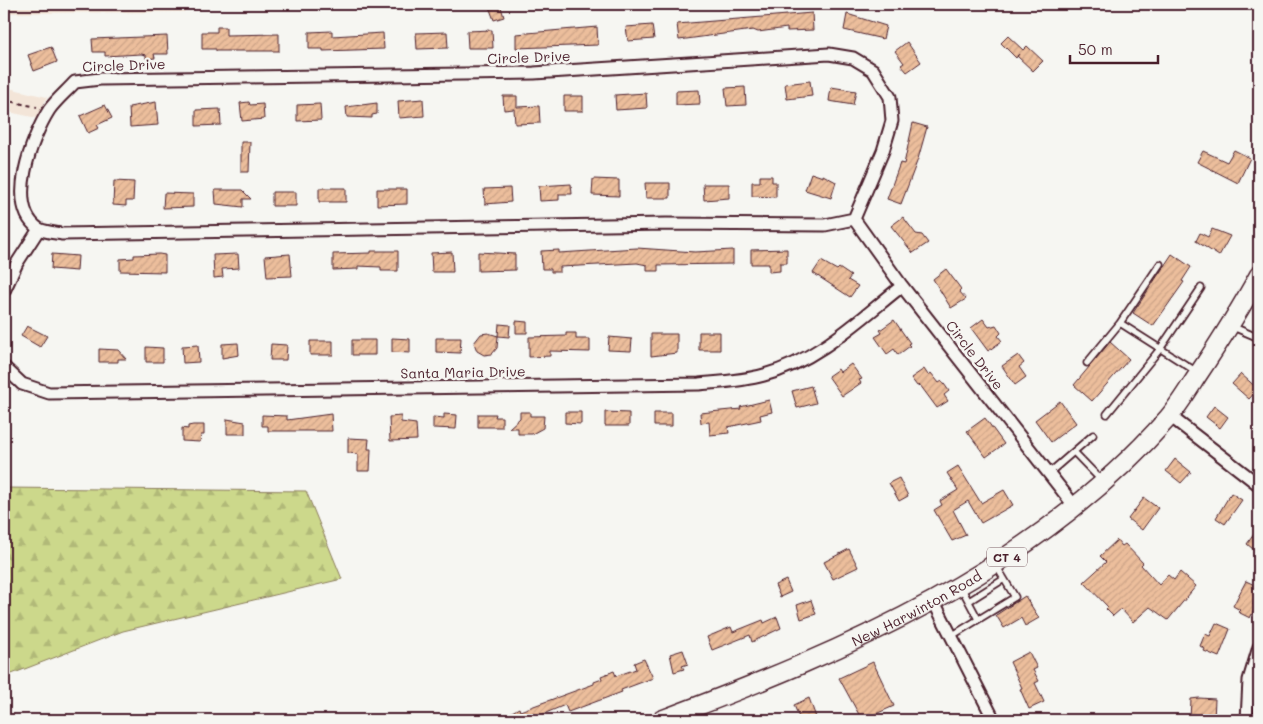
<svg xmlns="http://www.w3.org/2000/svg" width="1263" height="724" viewBox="0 0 1263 724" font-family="Mali,sans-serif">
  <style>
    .built { fill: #f3e5d8 }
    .forest { fill: url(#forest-firs); stroke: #8b7c5b }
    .building { fill: url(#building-hatch); stroke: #4a1f2b }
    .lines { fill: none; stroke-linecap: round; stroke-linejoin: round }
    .service-casing { stroke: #4a1f2b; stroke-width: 9 }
    .minor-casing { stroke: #4a1f2b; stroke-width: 15 }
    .primary-casing { stroke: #4a1f2b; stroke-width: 21 }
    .path { stroke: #4a1f2b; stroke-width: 2; stroke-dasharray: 4 4; stroke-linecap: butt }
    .service { stroke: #f6f6f2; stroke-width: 5.5 }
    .minor { stroke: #f6f6f2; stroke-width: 11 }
    .primary { stroke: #f6f6f2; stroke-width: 18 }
    .labels { text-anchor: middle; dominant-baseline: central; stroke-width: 5; stroke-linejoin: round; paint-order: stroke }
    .shield { fill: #f6f6f2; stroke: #7e6067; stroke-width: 1 }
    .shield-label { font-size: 12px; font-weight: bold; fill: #4a1f2b }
    .street-label { font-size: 14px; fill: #4a1f2b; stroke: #f6f6f2 }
  </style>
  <defs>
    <pattern id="forest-firs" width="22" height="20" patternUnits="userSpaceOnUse" patternTransform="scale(1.25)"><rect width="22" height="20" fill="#ccd88b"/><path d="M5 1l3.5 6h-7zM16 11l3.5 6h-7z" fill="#b1b978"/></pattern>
    <pattern id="building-hatch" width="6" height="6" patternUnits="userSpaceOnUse" patternTransform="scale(1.25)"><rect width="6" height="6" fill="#ecbe9c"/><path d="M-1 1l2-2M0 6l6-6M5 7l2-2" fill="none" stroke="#cca387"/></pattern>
  </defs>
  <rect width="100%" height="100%" fill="#f6f6f2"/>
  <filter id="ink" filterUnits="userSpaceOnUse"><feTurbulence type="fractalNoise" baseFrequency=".02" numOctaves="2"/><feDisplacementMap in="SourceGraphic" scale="10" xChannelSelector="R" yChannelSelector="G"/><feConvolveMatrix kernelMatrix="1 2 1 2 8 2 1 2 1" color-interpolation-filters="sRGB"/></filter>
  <g filter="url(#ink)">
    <path class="built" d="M4,4H188L184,12L4,13Z
      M4,87L47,97L37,118L4,111Z"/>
    <path class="forest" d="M4,488L306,491L342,579L123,631L4,677Z"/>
    <path class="building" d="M488,4H500L504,17L494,20Z
      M812,13L813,30L787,31V28L758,32L753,30L679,40L677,24Z
      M847,14L886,26L883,39L844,30Z
      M652,25L654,39L628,41L626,27Z
      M217,27H226V35L279,34V51H216V49H202V32H217Z
      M597,27L598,45L516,48V34Z
      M492,30L493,48H468L467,31Z
      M332,31V36L383,33L384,49L323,51V49H309V32Z
      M447,32L448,48L417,49L416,33Z
      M167,36L168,54H154L155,58L146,59V55L141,54L105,56V52H93L92,39Z
      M1008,36L1023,50L1027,46L1043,61L1033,71L1017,56L1019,54L1016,58L1001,43Z
      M907,42L921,62L907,72L901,65L904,63L895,51Z
      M51,47L57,62L34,71L28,55Z
      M810,81L812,96L787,99L785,84Z
      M745,87L746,105L727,106L725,88Z
      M831,87L856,91L853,105L829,101Z
      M699,90L700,104L676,105V91Z
      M646,93L647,108L616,110L615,95Z
      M503,96H517V107L539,106L540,123L515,124L514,109L504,110Z
      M564,96H583V111H564Z
      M423,99L424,116L399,118L398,101Z
      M156,102L158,125L130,127L129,107Z
      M249,102L250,105L263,104L264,119L242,121L240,103Z
      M377,103V114L372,115V118L347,117L346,107Z
      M320,104L321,120L297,121V105Z
      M105,105L112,118L97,125L99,128L88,133L80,116Z
      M220,109L221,125L196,126V110Z
      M913,123L927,127L918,159L901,204L887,199L900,163L904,164Z
      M241,142H250L249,172H241Z
      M1234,150L1250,158L1238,183L1197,162L1203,151L1227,162Z
      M811,173L823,177V175L836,182L831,198L805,190Z
      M760,176H772V182H776V197L752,196V182H760Z
      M593,179L619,180V196L592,195Z
      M114,181L134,182L133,201H126V206L113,205Z
      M645,183H670V198H646Z
      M571,184L572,194H559V200L540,201L539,186Z
      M703,184H729V198L704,200Z
      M319,188H346V202H319Z
      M510,188L511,202L485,204L484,189Z
      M377,189H407V204L377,205Z
      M215,190H242L251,199H243V207L216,204Z
      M272,192H296V206H272Z
      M164,193L193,194V207L163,208Z
      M903,217L916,234L922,235L928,243L913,253L891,226Z
      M1212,229L1230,236L1219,256L1196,241L1200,233L1208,237Z
      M637,248L695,252L733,250V264L658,265V271H647V265L637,263L560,267V272H551V269H542L541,251L559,250V253Z
      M787,249V263H780V271L769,272V264H751V250Z
      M371,251H398V271H381V267L358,266V269L333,270V254L371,253Z
      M452,252L453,272H432L431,253Z
      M478,252L515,254V270L478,271Z
      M52,254L78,256L77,271L51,269Z
      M159,254L165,255V272L120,271V259L134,258V255Z
      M238,254L239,268L222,269L223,277L214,278L213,255Z
      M290,254L292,276L267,277L265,256Z
      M1172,254L1191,267L1182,281L1184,282L1153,326L1133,313Z
      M821,261L837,270L839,268L851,276L848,280L858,286L850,297L813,273Z
      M946,269L961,289L959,291L966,299L951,308L933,279Z
      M983,319L989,327L996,325L1001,333L998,336L1002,341L988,351L971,328Z
      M894,320L910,343L908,344L910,346L898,355L894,349L887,354L875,337L882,333L880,330Z
      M516,321L527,322V333H516Z
      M499,324L510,325L509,337L498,336Z
      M27,326L47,336L40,347L21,336Z
      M699,332H720V350H699Z
      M488,333L498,336L497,348L492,354L484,355L477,351L474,343L481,334Z
      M566,333H576V339H590V352L550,351V356L529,357V337L566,336Z
      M651,334H677V353L651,356Z
      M609,337L632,339L631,351L608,350Z
      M392,338L410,339V353L392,352Z
      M436,338H461L460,353L436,352Z
      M352,340H375V355H352Z
      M310,341H333V355H310Z
      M1110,342L1129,359L1092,401L1074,385Z
      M238,343L239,355L222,358V344Z
      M271,344L287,345L286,360H270Z
      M198,345L199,362L183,363L182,346Z
      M146,347L163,348V362H146Z
      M99,349L118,350L126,359H118V362H99Z
      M1018,355L1024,363L1019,367L1026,377L1015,385L1002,366Z
      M851,364L862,379L859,380L861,383L842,396L828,376L838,369L840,372Z
      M924,369L928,375L931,373L939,383L942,381L949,391L944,395L948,401L937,408L920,385L917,386L911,378Z
      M1241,374L1258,389L1249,399L1232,384Z
      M811,386L816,403L797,408L792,391Z
      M769,400L772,412L760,415L761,420L728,427L729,433L710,435L709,422L701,423L700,413L741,409L740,407Z
      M1060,401L1076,423L1051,442L1035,420Z
      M1214,406L1228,417L1220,428L1206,417Z
      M520,412H530V416H544L543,428L532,434H518V428H509L520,418Z
      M565,412H581V424L565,423Z
      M605,412L629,413V426H605Z
      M654,413H672V426H654Z
      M331,414L332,431H268V426H262V415L287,416V420Z
      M444,414L457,415L456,429L433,428V417L444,418Z
      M478,414H496L495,417H502V427H478Z
      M401,416V422L416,424L417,440L390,441L389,417Z
      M985,418L1004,444L986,457L967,431Z
      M227,419L245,422V434H227Z
      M193,425H204V435H201L200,442L182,441V428L188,429V426Z
      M348,438L369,439L368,449H371L370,471H358V454L348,453Z
      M1175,459L1191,472L1181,483L1166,471Z
      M958,466L981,503L1004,490L1013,505L981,523L968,501L953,510L966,535L952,541L934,510L942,505L940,501L958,490L947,473Z
      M899,478L908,496L899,501L889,483Z
      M1231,493L1242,500L1225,524L1216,518Z
      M1144,498L1158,508L1142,530L1128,519Z
      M1259,527V554L1247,544Z
      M1117,540L1122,546L1125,544L1143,563L1141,565L1159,585L1168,575L1174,580L1180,572L1196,586L1168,620L1150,607L1133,622L1121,609L1113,616L1106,609L1108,607L1084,582L1106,562L1100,556Z
      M849,549L858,567L833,579L824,562Z
      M786,580L791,592L780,597L775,585Z
      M1246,581L1259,587L1253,605L1256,606L1250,618L1238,612L1240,610L1233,606Z
      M1025,596L1039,618L1025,626L1021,618L1004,628L996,615Z
      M811,600L816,614L801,619L797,605Z
      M777,617L781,628L752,642L750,635L712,650L707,637L731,627L733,632L763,620L764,623Z
      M1216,623L1230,629L1219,657L1204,651L1205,649L1200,646L1205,634L1210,636Z
      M683,650L688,664L682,666L684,669L674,672L670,654Z
      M1029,652L1037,668L1033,670L1039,681L1035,683L1044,702L1029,709L1020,689L1022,688L1010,662Z
      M644,659L653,678L621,690L622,692L568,712L565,705L541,715L544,720H498L519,708L520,711L594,684V682L602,679L601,676L614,671L616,676L636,669L634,663Z
      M873,662L894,706L862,720L839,678Z
      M809,698L817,720H800L794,705Z
      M1199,698L1215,699L1214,720H1190L1191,699Z"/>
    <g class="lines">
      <defs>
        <path id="service" d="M1120,323L1160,264
          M1231,326L1259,338
          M1087,363L1120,323L1197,372
          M1107,414L1160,349L1201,288
          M1074,452L1102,481
          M1048,474L1093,435
          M961,587L978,619
          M969,601L1004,579
          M953,635L1015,597L997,567"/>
        <path id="minor" d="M854,219L825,225L666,224L62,234C56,233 45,232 39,229C5,206 32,137 49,110C56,100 67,91 75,82L100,79L534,73L829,54L853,58L873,70L890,97L892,121L883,151L854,219L902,286L1076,508
          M4,291L17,263L39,229
          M4,367L22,384L49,393L699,384C721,382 743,381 764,375C817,361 860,319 902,286
          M1170,416L1259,485
          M933,600L994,720
          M1247,720L1249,680L1259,647"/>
        <g id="primary">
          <path id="s1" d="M661,720C848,650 1033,571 1168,418C1179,405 1188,390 1197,376C1219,343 1240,310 1259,275"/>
        </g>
      </defs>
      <use href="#service" class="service-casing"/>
      <use href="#minor" class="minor-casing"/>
      <use href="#primary" class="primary-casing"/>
      <path class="path" d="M4,100L37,107"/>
      <use href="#service" class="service"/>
      <use href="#minor" class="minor"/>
      <use href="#primary" class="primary"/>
    </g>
  </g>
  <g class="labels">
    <rect class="shield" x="987" y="547.5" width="40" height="19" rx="4"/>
    <g class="shield-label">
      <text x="1007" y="557">CT 4</text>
    </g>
    <g class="street-label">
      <text transform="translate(529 57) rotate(-2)">Circle Drive</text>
      <text transform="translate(124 65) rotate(-2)">Circle Drive</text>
      <text transform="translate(975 355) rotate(52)">Circle Drive</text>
      <text transform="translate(463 372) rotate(-1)">Santa Maria Drive</text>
      <text stroke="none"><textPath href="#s1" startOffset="279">New Harwinton Road</textPath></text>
    </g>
  </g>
  <rect width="1263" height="724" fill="none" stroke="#f6f6f2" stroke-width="20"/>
  <rect x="10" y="10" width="1243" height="704" fill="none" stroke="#4a1f2b" stroke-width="2" filter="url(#ink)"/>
  <path d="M1070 55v8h88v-8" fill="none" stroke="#4a1f2b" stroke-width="2.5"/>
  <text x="1078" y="55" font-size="15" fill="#4a1f2b" stroke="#f6f6f2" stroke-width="4" paint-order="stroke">50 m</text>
</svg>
